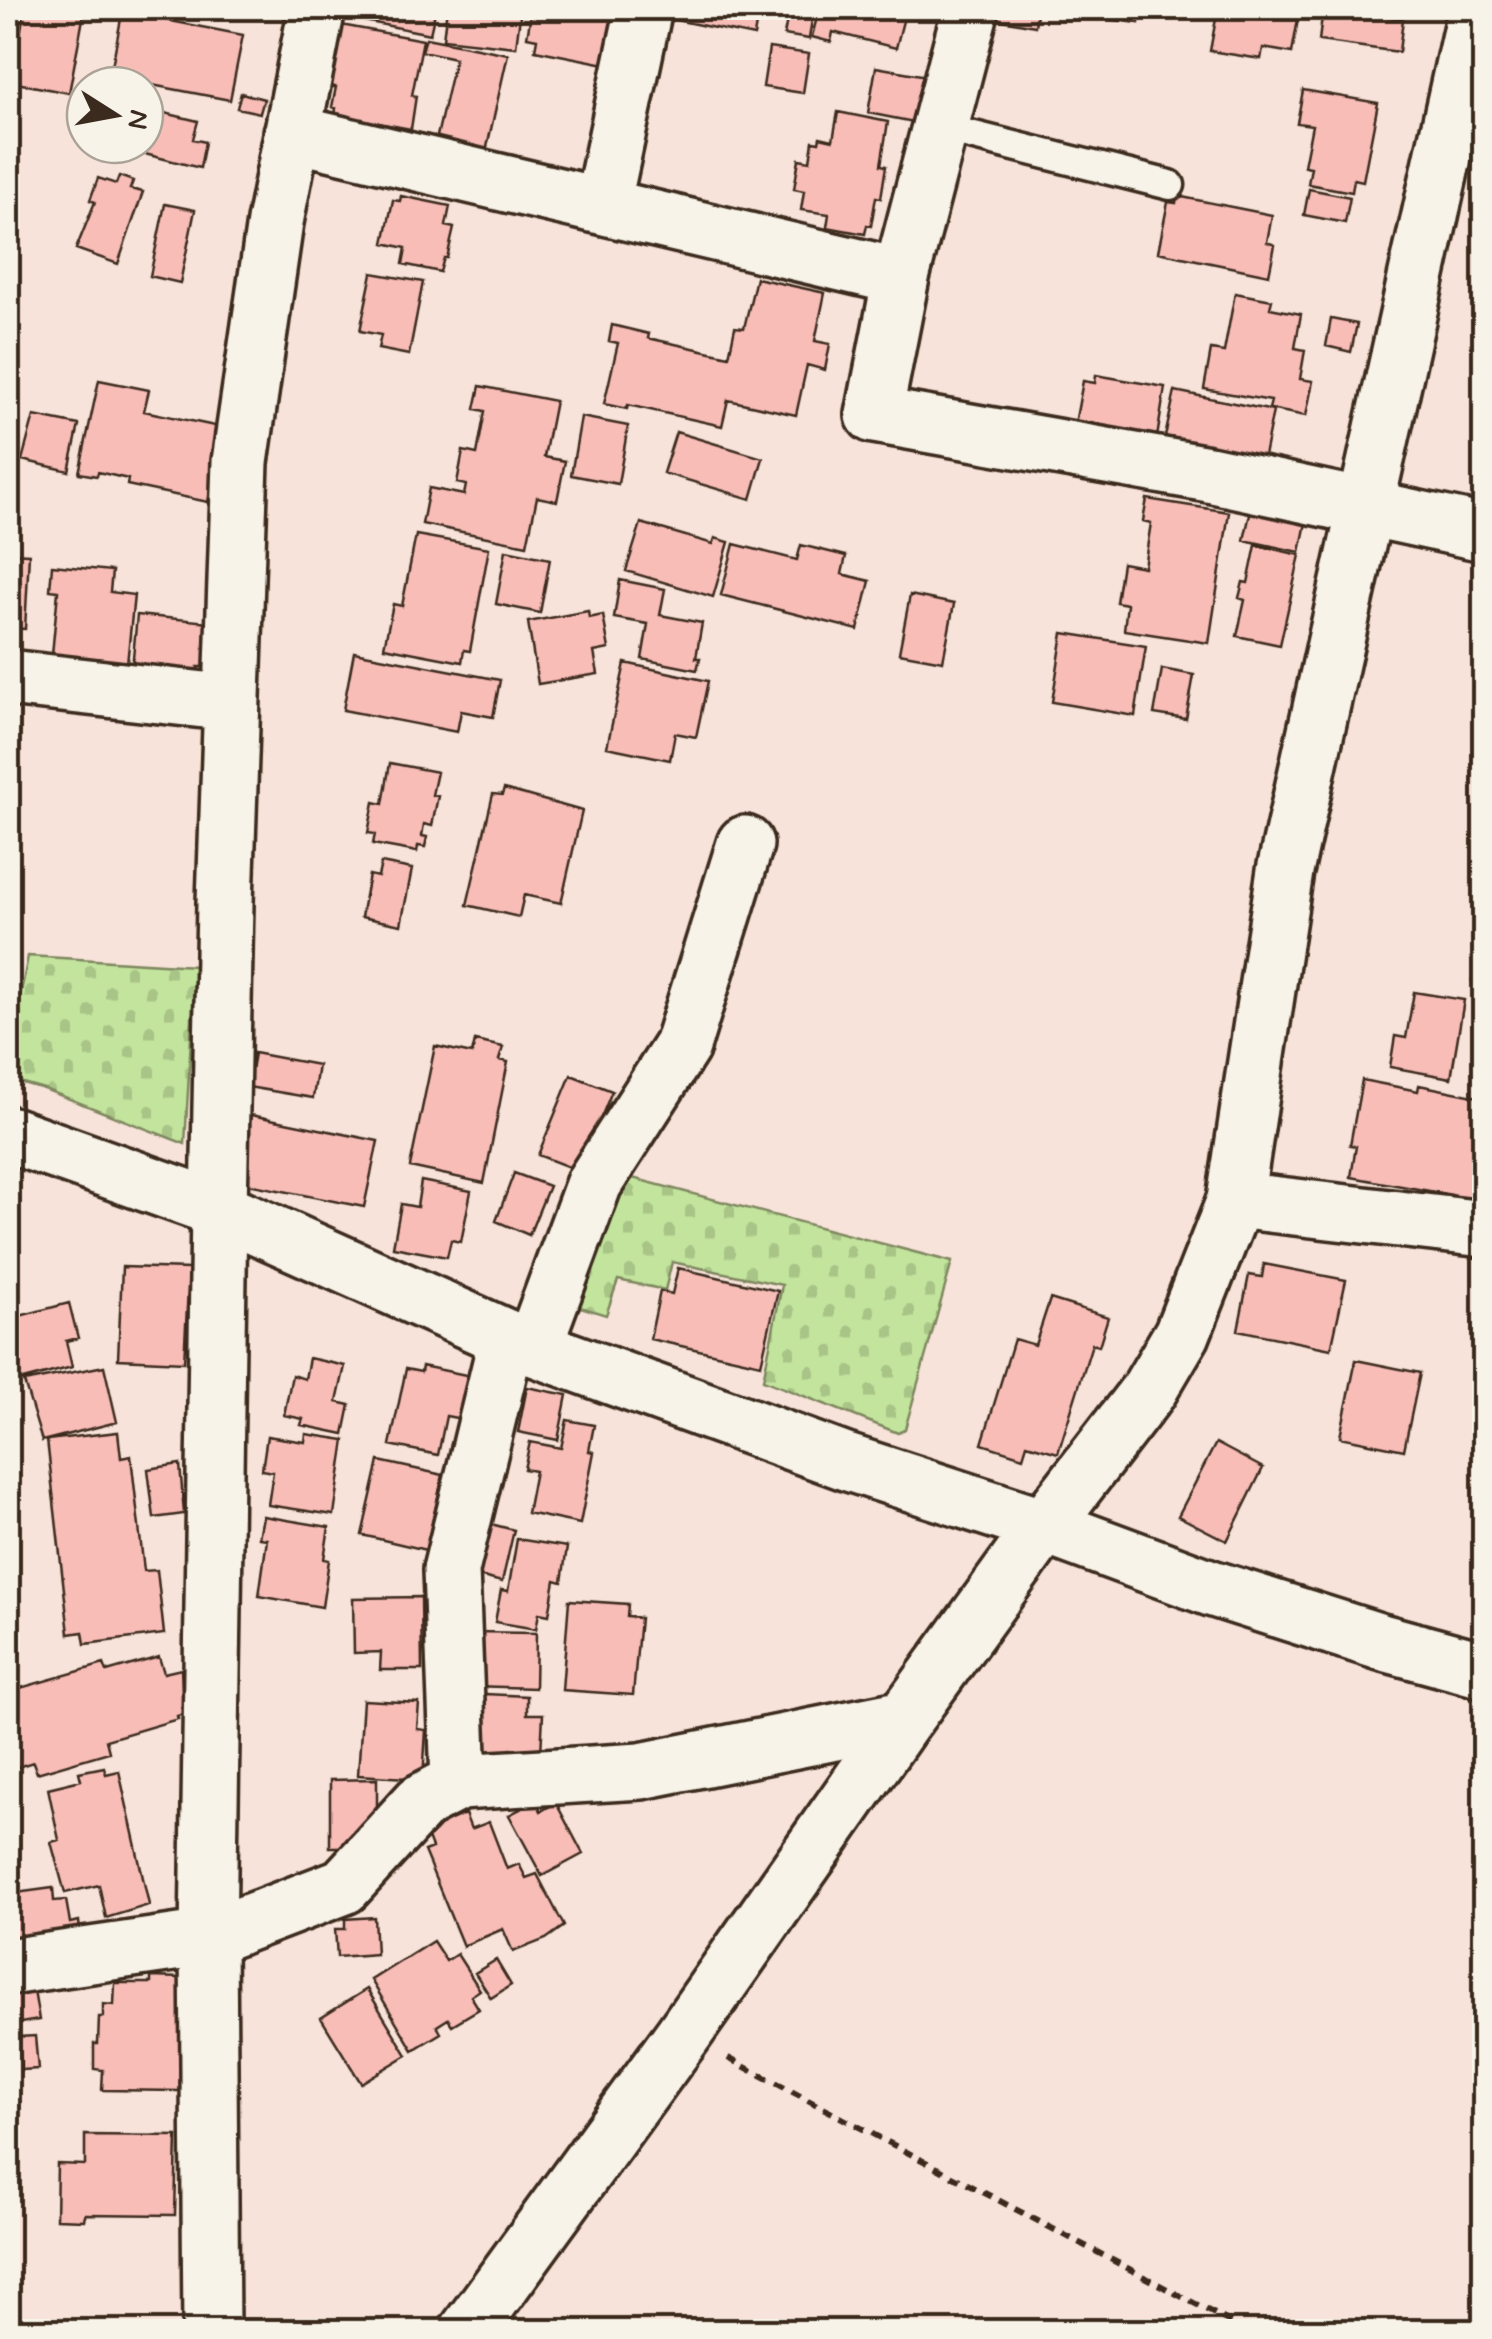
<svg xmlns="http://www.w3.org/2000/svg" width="1492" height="2339" viewBox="0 0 1492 2339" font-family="Mynerve,sans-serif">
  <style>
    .cemetery { fill: url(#cemetery-stones); stroke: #7e875e; stroke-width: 2.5 }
    .building { fill: #f9bdb8; stroke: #3b2a1e; stroke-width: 2.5 }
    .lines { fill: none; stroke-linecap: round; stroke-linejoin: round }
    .lane-casing { stroke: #3b2a1e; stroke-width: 35 }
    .street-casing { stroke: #3b2a1e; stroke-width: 62 }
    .secondary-casing { stroke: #3b2a1e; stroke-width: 62 }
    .path { stroke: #3b2a1e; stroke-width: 6; stroke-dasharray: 10 8; stroke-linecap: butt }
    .lane { stroke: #f7f3e8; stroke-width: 28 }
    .street { stroke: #f7f3e8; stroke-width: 55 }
    .secondary { stroke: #f7f3e8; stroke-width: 55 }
  </style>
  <defs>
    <pattern id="cemetery-stones" width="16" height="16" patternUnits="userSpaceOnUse" patternTransform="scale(2.5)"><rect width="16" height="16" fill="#c2e49d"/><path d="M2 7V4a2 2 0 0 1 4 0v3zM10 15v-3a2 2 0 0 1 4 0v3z" fill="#a8c487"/></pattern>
  </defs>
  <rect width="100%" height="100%" fill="#f8e3da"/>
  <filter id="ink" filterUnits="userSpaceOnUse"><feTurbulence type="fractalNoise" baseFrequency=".01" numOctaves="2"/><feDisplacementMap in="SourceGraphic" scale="20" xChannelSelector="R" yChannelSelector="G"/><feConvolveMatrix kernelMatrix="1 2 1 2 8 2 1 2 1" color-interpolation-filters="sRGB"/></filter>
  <g filter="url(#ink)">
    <path class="cemetery" d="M28,956L195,966L185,1144L44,1089L8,1079V1060Z
      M621,1175L952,1262L905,1429L898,1433L763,1380L782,1285L672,1262L665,1290L618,1280L606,1315L561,1301Z"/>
    <path class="building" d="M25,8H85L69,93L11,82Z
      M123,8H157L155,18L243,35L230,100L110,77Z
      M351,8H436L430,34L349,18Z
      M447,8H521L516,47L443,39Z
      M532,8H572L621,17L610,65L535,50L537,39L527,37Z
      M658,8H759L754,36L656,16Z
      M826,8H883L905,13L896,48L833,32L831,42L812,37L817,17L823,18Z
      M993,8H1038L1035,26L991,18Z
      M1090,8H1140L1139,23L1089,17Z
      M1218,8L1269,10L1300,8L1292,53L1263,48L1261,59L1210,51Z
      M1323,8L1403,19L1399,52L1319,41Z
      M1359,8H1394L1393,13Z
      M789,9L813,13L809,39L784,35Z
      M341,25L423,40L412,95L416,96L411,129L356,119L355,124L335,116L336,108L332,107L336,87H330Z
      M426,38L508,54L485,156L435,145L455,58L422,51Z
      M769,48L809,54L803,93L763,87Z
      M876,67L927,76L919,123L868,113Z
      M1303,90L1378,103L1363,181L1354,179L1352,192L1308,184L1311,167L1304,166L1312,125L1297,123Z
      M241,93L264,99L260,113L237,108Z
      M152,110L198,121L193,139L205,142L200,168L141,153Z
      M838,112L888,122L881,165L886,166L881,198L876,197L871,226L867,225L865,234L827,227L829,214L801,210L804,191L794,189L799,159L810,161L813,141L819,142L820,137L833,140Z
      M119,176L133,181L130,189L143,192L118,264L76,249L95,202L90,200L98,178L116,184Z
      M1309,189L1350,197L1345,223L1304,215Z
      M401,196L450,206L446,226L454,228L447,258H444L440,272L403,264L406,248L384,243L393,200L400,201Z
      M1177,196L1272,215L1267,242L1275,245L1269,275L1158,252L1168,202L1176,203Z
      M165,204L195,210L180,283L150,276Z
      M372,273L423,282L409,355L378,349L381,335L360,331Z
      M756,278L825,293L815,341L830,344L825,370L807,365L796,415L728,400L722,426L628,405L627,409L604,404L618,343L609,341L612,325L649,334L648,338L729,356L735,327L744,328Z
      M1235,293L1272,300L1270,308L1301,314L1295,348L1305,350L1300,379L1313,381L1306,416L1269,409L1271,401L1204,389L1211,350L1224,352Z
      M1331,319L1357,324L1351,352L1326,346Z
      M1096,375L1165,387L1156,444L1074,429L1083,381L1095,383Z
      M99,380L149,390L144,411L224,428L208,502L127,485L128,479L98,472L97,476L79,473Z
      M480,386L555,401L544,457L565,461L557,501L537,497L527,545L422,524L429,488L464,495L466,485L457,483L463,451L477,454L485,411L475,409Z
      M1175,391L1273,411L1262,466L1163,446Z
      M34,416L79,425L69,471L22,460Z
      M581,417L628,426L618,484L571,475Z
      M676,432L763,458L751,499L663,473Z
      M1147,499L1229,512L1209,643L1124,630L1127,604L1116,602L1122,563L1144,567L1151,523L1143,521Z
      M1252,505L1307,518L1300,552L1244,540Z
      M641,523L713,544L715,538L729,542L713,597L626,571Z
      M416,535L489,548L470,651L464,650L462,662L384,647L393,604L402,606Z
      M734,544L797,560L801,545L846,556L842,574L870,581L858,630L721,595Z
      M1256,545L1300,555L1280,645L1237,636L1245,600L1239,598L1243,582L1248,583Z
      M506,550L550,559L540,613L496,604Z
      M8,553L29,554L25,629L8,628Z
      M52,565L112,571L110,592L134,595L127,664L52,655L58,591L50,590Z
      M620,580L665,589L660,615L702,623L696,658H700L697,670L642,659L648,624L614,618Z
      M910,595L954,604L943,661L899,653Z
      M588,611L589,618L603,615L609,649L594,652L598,674L538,684L528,622Z
      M137,615L209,622L205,667H198V674L132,668Z
      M1063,633L1146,646L1135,716L1052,702Z
      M354,652L500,680L493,717L461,711L457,732L343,710Z
      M625,663L708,681L696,737L675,733L670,760L607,747Z
      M1162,669L1194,675L1186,719L1154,714Z
      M390,763L437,772L432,795L438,796L432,826L424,824L422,836L427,837L425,847L418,846L417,852L373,844L375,834L368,833L374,802L383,804Z
      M504,789L582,811L561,903L524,895L519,917L467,905L493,794L502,795Z
      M381,863L412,869L401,925L361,917L369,875L378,877Z
      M1481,931H1484V982L1472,980Z
      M1414,992L1464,1000L1451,1078L1390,1067L1395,1036L1406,1038Z
      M475,1041L503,1047L499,1060L508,1062L484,1183L410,1167L435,1046L472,1054Z
      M254,1053L318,1065L313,1098L248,1087Z
      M571,1075L612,1091L579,1171L538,1155Z
      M1362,1080L1418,1091L1419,1085L1484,1098V1148L1474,1201L1463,1198L1462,1205L1450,1203L1452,1195L1351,1177L1356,1146L1350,1145Z
      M251,1115L378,1141L364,1207L238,1182Z
      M514,1173L549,1186L529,1235L496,1221Z
      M421,1181L471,1191L461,1242L451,1240L447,1257L393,1247L401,1204L417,1207Z
      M1264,1264L1346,1280L1331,1349L1238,1330L1249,1275L1262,1277Z
      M122,1267L189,1269L184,1362L118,1359Z
      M678,1268L778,1291L761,1364L650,1339L660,1291L672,1294Z
      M1050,1299L1108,1317L1099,1346L1092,1344L1058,1453L1027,1444L1023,1457L982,1444L1014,1339L1035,1345Z
      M69,1303L78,1338L66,1341L72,1367L8,1384V1319Z
      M309,1358L345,1366L337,1402L350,1405L344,1434L301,1425L303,1419L284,1415L292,1375L305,1379Z
      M1356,1360L1420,1373L1404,1450L1340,1437Z
      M104,1366L117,1422L42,1441L24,1382Z
      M422,1366L471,1376L462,1419L446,1416L438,1455L390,1445L406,1369L421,1372Z
      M527,1387L567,1395L558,1440L518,1432Z
      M567,1420L594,1425L589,1451L594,1452L580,1524L527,1513L535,1471L524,1469L530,1442L561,1448Z
      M118,1432L121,1458L131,1456L144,1571L157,1570L164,1634L85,1644L83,1632L69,1634L47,1440Z
      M306,1434L345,1440L334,1515L268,1505L273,1472L262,1470L267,1436L305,1442Z
      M1216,1443L1263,1468L1227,1541L1178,1516Z
      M379,1461L443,1475L426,1550L362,1535Z
      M180,1464L184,1514L154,1518L148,1469Z
      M263,1516L329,1527L324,1559L329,1560L322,1607L259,1596L267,1539L259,1538Z
      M483,1522L514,1530L502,1582L470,1574Z
      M517,1539L567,1547L562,1582L555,1580L549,1615L539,1613L536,1629L495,1622L501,1590L508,1591Z
      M421,1597L422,1670H380L381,1652L354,1653L353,1598Z
      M569,1600L628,1604L627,1617L640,1618L633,1695L562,1690Z
      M472,1632L536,1633L535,1688L470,1686Z
      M159,1657L164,1673L181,1669L183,1714L177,1716L178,1719L106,1740L109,1752L37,1773L33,1762L8,1770V1714L19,1711L13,1690L104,1664L107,1672Z
      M485,1694L527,1696V1714H543L541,1754L483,1752Z
      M363,1700L419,1703L417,1729L426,1730L423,1779L358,1775Z
      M104,1767L106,1774L119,1771L149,1905L106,1918L99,1885L65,1893L51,1842L59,1840L48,1788L81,1780L79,1772Z
      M377,1779V1824H361V1836L355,1847H330V1780Z
      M536,1801L541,1811L556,1803L583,1854L542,1876L509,1815Z
      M465,1814L471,1829L489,1822L507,1869L519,1864L526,1878L537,1874L564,1926L546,1939L513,1952L503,1929L463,1946L424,1851L432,1848L425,1830Z
      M53,1888L54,1901L66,1900L70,1923L79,1921L81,1941L8,1951V1894Z
      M374,1917L376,1954L337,1957L335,1929H345V1919Z
      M433,1941L446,1961L457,1954L480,1990L471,1996L479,2009L452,2025L448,2019L437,2026L441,2033L413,2050L371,1980Z
      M496,1960L511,1985L491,1998L475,1973Z
      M151,1977L182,1978L181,2091L102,2090L103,2070L94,2069V2044H98L99,2017H103V2004L114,2005L115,1983H151Z
      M33,1985L39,2020L8,2025V1988Z
      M367,1989L407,2055L361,2083L321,2018Z
      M35,2036L38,2069L21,2070L19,2037Z
      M85,2135L177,2136L175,2215L85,2214L84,2220L56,2219L57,2164L85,2165Z"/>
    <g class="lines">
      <defs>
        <path id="lane" d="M938,127L1170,185"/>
        <path id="street" d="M971,8L901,277L874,415L1209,474L1484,533
          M292,133L901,277
          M602,206L644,8
          M8,678L231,703
          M1235,1200L1484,1229
          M534,1345L594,1183L682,1046L745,844
          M459,1782L451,1570L507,1338
          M8,1967L208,1938L344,1886L421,1802L459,1782L641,1771L905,1718
          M211,2332L208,1938L219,1209L225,903L240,462L275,222L317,8
          M467,2332L683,2035L905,1718L1044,1526L1149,1390L1182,1334L1235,1200L1285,871L1476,8"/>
        <path id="secondary" d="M8,1134L219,1209L507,1338L846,1462L1044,1526L1211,1588L1381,1642L1484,1670"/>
      </defs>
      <use href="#lane" class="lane-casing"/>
      <use href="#street" class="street-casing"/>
      <use href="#secondary" class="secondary-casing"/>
      <path class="path" d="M728,2058L1249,2332"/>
      <use href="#lane" class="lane"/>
      <use href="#street" class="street"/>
      <use href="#secondary" class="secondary"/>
    </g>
  </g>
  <rect width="1492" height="2339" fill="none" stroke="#f7f3e8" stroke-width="40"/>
  <rect x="20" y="20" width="1452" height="2299" fill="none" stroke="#3b2a1e" stroke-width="4" filter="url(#ink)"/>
  <g transform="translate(115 115) rotate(101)"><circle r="48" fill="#f7f3e8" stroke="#aca397" stroke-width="2.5"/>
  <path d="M0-8L18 38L0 25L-18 38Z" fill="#3b2a1e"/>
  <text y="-15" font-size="28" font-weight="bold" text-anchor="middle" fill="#3b2a1e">N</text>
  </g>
</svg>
